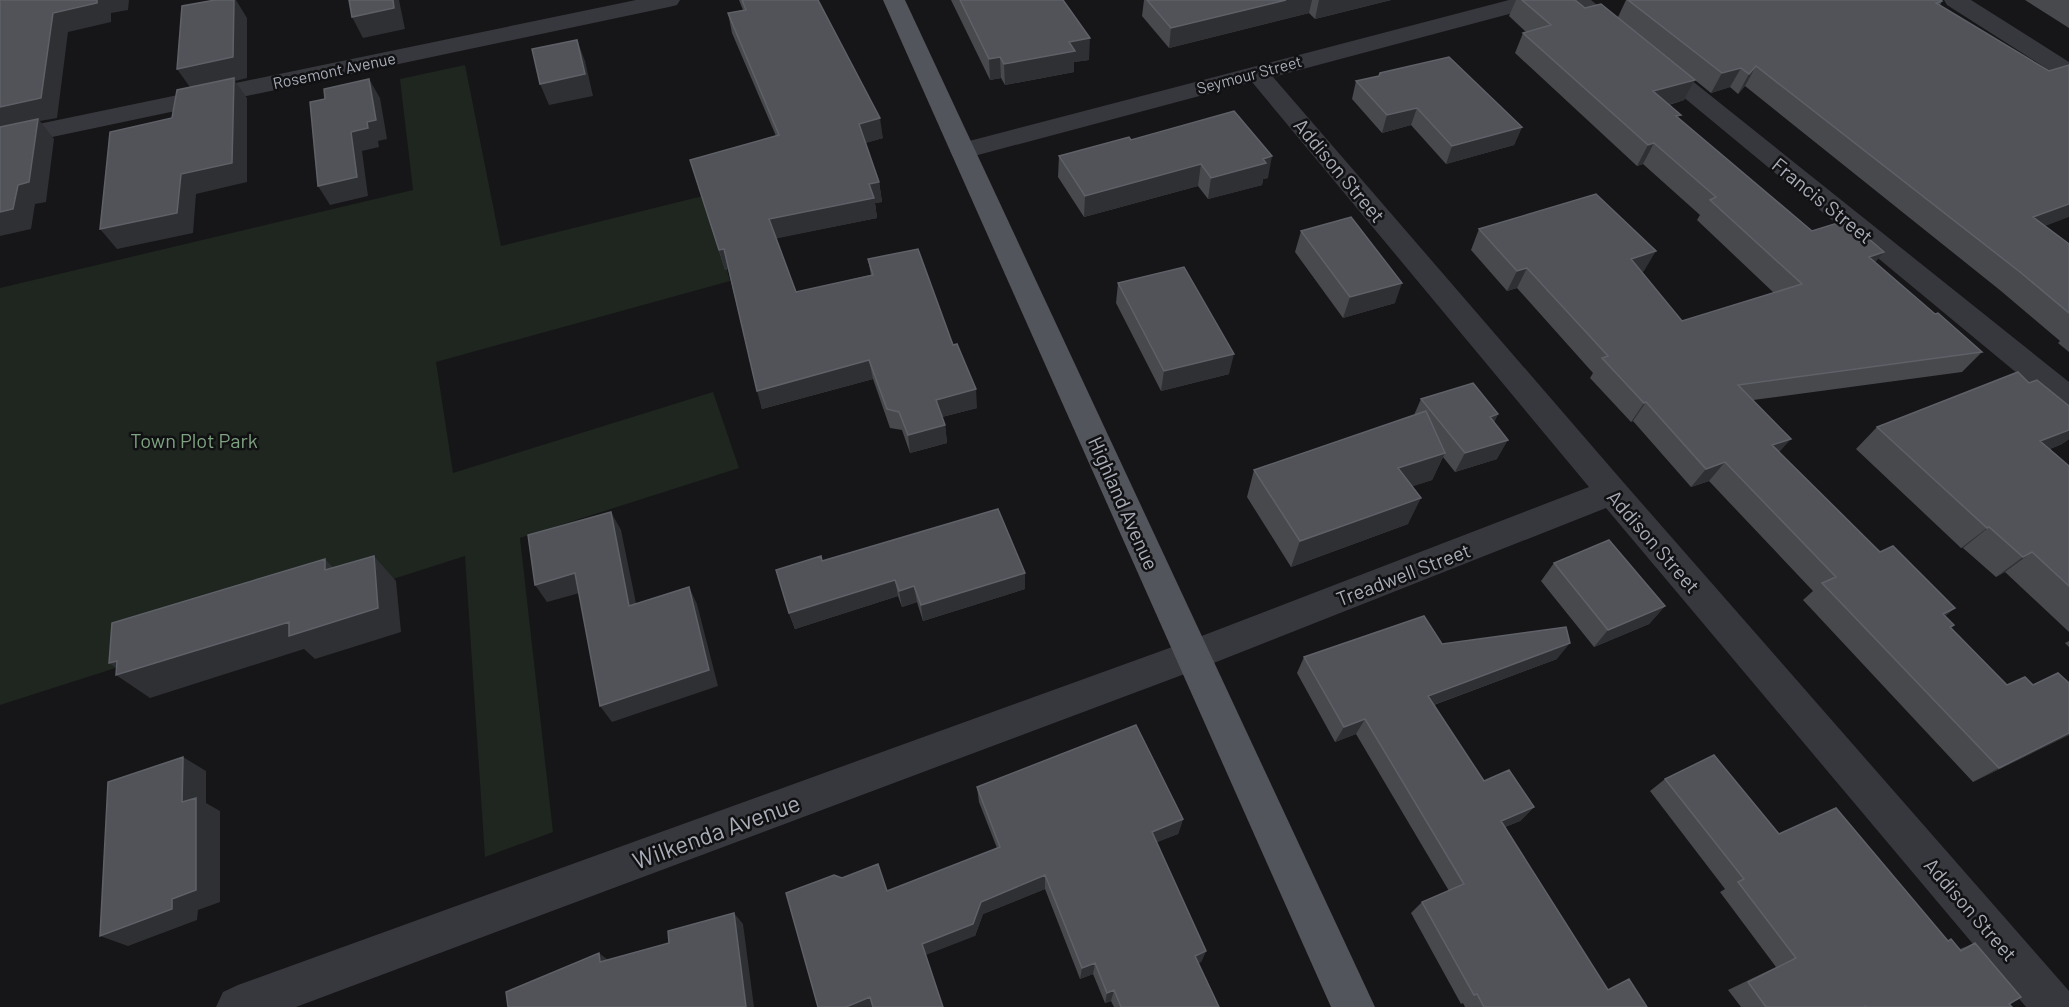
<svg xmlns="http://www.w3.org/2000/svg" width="2069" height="1007" viewBox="0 0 2069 1007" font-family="Barlow,sans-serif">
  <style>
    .green { fill: #1e261f }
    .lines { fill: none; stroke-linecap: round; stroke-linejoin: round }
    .minor { fill: #37383d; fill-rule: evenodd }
    .major { fill: #53555c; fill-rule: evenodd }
    .wall { fill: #47494d }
    .shaded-wall { fill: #2f3033 }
    .building { fill: #525359; stroke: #5f6168; stroke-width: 1.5 }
    .labels { text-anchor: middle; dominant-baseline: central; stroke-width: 5; stroke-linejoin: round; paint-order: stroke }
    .far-street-label { font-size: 16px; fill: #a8adb8; stroke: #111113 }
    .street-label { font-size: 20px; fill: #a8adb8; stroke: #111113 }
    .park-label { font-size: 20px; fill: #7fa381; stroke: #111113 }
    .near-street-label { font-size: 24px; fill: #a8adb8; stroke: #111113 }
  </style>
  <rect width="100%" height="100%" fill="#161618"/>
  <path class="green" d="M465,65L501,246L707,195L730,281L436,362L453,473L713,392L739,468L520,538L553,832L485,857L465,556L0,705V288L413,190L400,79Z"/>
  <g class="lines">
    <path class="minor" d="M636,0H680L677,5L669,7L0,148V132Z
      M1509,0H1546L1543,5L1273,77L1624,483L2069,991V1007H2026L1606,508L1206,666L296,1007H216L223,992L238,985L1186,642L1589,487L1252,82L963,159L954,157L950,151L954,145Z
      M1566,0H1591L2069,382V411L2058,407Z
      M1944,0H1971L2069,62V79L2060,77L1947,5Z"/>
    <path class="major" d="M883,0H905L1375,1007H1331Z"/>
  </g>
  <path class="wall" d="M739,0H818L883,138L865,143L879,182L882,202L875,203L877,218L776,238L796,292L871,275L868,259L953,345L977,408L942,417L945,425L947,443L910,453L902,430L890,428L873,379L762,409L728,269L725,270L690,160L776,136L732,33L728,13L743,10Z
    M951,0H1063L1089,60L1074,62V72L1005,85L1001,78L990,80Z
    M1144,0H1391L1315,19L1309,13L1169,48L1142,16Z
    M1516,0H1575L1585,8L1618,17L1626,0L1942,1L1940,5L2044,226L2069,244V352L2058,343L2060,341L2001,291L1745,86L1738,94L1730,87L1711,93L1695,80L1684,100L1669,105L1679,119L1694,132L1812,231L1875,263L1935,314L1982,352L1962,372L1753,400L1779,452L1880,552L1955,608L1945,616L1954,625L1951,628L2007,685L2069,735L1973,782L1803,600L1813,591L1709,481L1691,487L1633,421L1631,422L1590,378L1593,373L1517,288L1507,291L1471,250L1479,229L1644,271L1641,272L1682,321L1774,293L1697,220L1700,215L1643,164L1637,166L1515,53L1523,33L1526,32L1509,16Z
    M2025,0H2069V28Z
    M1356,81L1522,127L1514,145L1446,164L1411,125L1382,133L1352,99Z
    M1131,140L1268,178L1263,179L1262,185L1208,199L1198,186L1084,217L1058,177L1059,156Z
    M1301,231L1395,303L1343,318L1295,252Z
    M1118,283L1229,374L1161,391L1116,303Z
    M2029,383L2069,406V439L2062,444L2050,449L2069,466V632L2005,572L1996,577L1963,548H1961L1856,449L1877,427Z
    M1421,399L1498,414L1494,422L1497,459L1455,472L1443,457L1432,480L1412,486L1408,524L1291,567L1247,497L1254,470L1414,415Z
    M822,561L1025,573V589L923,621L917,602L902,607L898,596L795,629L789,613Z
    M1554,563L1665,606L1649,624L1594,647L1541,581Z
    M2069,641V647L2065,643Z
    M1442,644L1557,659L1434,705L1484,781L1534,807L1520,821L1505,827L1608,990L1647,1007H1465L1463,1003L1461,1004L1411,913L1422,902L1449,891L1356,734L1335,742L1297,673L1304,657Z
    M1665,779L1779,834L1960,949L1975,943L2012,1007H1741L1728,990L1776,967L1720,892L1725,889L1650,791Z
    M977,787L1183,819L1178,834L1156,842L1206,951L1201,962L1198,963L1219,1007H1114L1111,1001L1105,1003L1093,974L1080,979L1045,889L983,914L975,936L888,891L997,848L979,802Z"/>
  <path class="shaded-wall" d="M97,0H129L128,10L111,13V22L68,32L57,118L40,121L54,139L46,202L35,204L31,229L0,236V107L53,13Z
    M234,0H236L247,18V78L235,81L247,98V182L196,194L193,233L117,249L100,229L181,174L192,90L177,69Z
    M393,0H399L405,29L363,38L352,17Z
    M1286,0H1312L1309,13L1169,48L1171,28Z
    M1319,0H1391L1315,19Z
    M1090,38L1089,60L1074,62V72L1005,85L1004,64L1069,42Z
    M577,40L585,61L593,96L549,105L540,84Z
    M1000,57L1001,78L990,80L989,59Z
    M1756,66L1745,86L1738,94L1749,74Z
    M1741,68L1730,87L1711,93L1722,73Z
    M369,79L380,98L387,139L378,141L379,147L362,151L368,196L330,205L318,186L351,132L367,122Z
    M1695,80L1684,100L1643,112L1653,91Z
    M1417,108L1411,125L1382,133L1387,115Z
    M880,118L883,138L862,144L859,124Z
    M1522,127L1514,145L1446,164L1452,146Z
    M1654,143L1643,164L1637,166L1648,145Z
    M1272,156L1268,178L1263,179L1262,185L1208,199L1211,178L1263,159Z
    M1201,164L1198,186L1084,217L1085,196Z
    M879,182L882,202L875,203L877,218L774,239L769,219L869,184Z
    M2069,204V217L2016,237L2033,217Z
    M724,249L730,268L725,270L719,250Z
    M1656,251L1644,271L1619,280L1631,259Z
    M1884,252L1867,272L1869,257Z
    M1527,268L1517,288L1507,291L1517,271Z
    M1402,283L1395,303L1343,318L1350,297Z
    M1234,354L1229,374L1161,391L1164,371Z
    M869,360L873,379L762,409L757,391Z
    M976,389L977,408L938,418L936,400Z
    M1646,402L1633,421L1631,422L1644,403Z
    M1498,414L1488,433L1490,417Z
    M945,425L947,443L910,453L908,435Z
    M2069,430V439L2062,444L2015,463L2040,441Z
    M1791,439L1774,458L1772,445Z
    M1508,440L1497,459L1455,472L1465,453Z
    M1445,453L1432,480L1387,495L1398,468Z
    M1725,462L1709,481L1691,487L1706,469Z
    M1421,498L1408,524L1291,567L1300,541Z
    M611,512L621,530L640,623L629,606Z
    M1989,527L1963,548H1961L1987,528Z
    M2032,552L2005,572L1996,577L2023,557Z
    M374,556L396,581L401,632L315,659L304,649L150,698L116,675L124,673L109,663Z
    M325,559L349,584L325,570Z
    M575,573L587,591L547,602L535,585Z
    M1025,573V589L923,621L921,605Z
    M895,580L898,596L795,629L789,613Z
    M914,586L917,602L902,607L899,591Z
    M689,587L697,604L718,686L612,722L600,706Z
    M1665,606L1649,624L1594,647L1608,630Z
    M1955,608L1933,625L1943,614Z
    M1570,643L1557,659L1417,711L1428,696Z
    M1365,719L1356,734L1335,742L1344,727Z
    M2069,733V735L1973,782L1999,768Z
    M183,757L206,771V803L220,811V902L198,910L197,920L128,946L100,936L172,899L182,802Z
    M1534,807L1520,821L1488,834L1501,821Z
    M1183,819L1178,834L1148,846L1152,832Z
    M1045,875V889L983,914L975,936L926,955L922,944L981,902Z
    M734,913L743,924L754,1007H746Z
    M1206,951L1201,962L1190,967L1195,956Z
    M599,953L612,963L600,962Z
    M1095,963L1093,974L1080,979L1082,968Z
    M1114,990L1111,1001L1105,1003L1107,993Z
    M870,997L875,1007H846Z"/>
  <path class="building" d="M0,0H97V3L53,13L41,98L0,107Z
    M215,0H234L233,57L177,69L182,6Z
    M349,0H393L394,8L352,17Z
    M742,0H818L880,118L859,124L879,182L869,184L874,198L769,219L796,292L873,275L868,259L918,249L953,345L957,344L976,389L936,400L945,425L908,435L899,412L887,409L869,360L757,391L724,249L719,250L690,160L779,135L728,13L746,10Z
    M960,0H1063L1090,38L1069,42L1075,51L1004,64L1000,57L989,59Z
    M1147,0H1286L1171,28Z
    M1522,0H1575L1585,8L1601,4L1695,80L1653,91L1681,115L1676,116L1812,231L1847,220L1884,252L1869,257L1935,314L1938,313L1982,352L1738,385L1791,439L1772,445L1880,552L1893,546L1955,608L1943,614L1954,625L1950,627L2007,685L2025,677L2033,685L2058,673L2069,683V733L1999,768L1822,583L1836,577L1725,462L1706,469L1646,402L1644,403L1602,358L1608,356L1527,268L1517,271L1479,229L1596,194L1656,251L1631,259L1682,321L1802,284L1710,200L1716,197L1654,143L1648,145L1523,33L1551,25Z
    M1628,0H1941L1942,1L1936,3L2049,71L2069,65V204L2033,217L2069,244V313L2020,272L1756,66L1749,74L1741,68L1722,73Z
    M577,40L585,74L540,84L532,49Z
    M1449,57L1522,127L1452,146L1417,108L1387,115L1356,81L1379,76L1380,73Z
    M234,78L232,163L181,174L177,213L100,229L110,132L172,118L177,90Z
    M369,79L376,120L367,122L368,128L351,132L357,177L318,186L310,102L325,99L324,89Z
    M1234,111L1272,156L1263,159L1266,163L1211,178L1201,164L1085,196L1059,156L1129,137L1131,140Z
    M38,119L29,182L18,185L13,209L0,212V127Z
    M1351,217L1402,283L1350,297L1301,231Z
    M1184,267L1234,354L1164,371L1118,283Z
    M2018,372L2029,383L2037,380L2069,406V430L2040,441L2069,466V586L2032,552L2023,557L1989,527L1987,528L1877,427Z
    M1473,383L1498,414L1490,417L1508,440L1465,453L1421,399Z
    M1426,411L1445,453L1398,468L1421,498L1300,541L1254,470Z
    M998,509L1025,573L921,605L914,586L899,591L895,580L789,613L776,570L821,556L822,561Z
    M611,512L629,606L689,587L709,670L600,706L575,573L535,585L528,535Z
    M1609,540L1665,606L1608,630L1554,563Z
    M374,556L378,608L289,636V622L116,675L117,661L109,663L112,623L325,559V570Z
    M1424,616L1442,644L1566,627L1570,643L1428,696L1484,781L1509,770L1534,807L1501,821L1608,990L1629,979L1647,1007H1484L1477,994L1474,995L1422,902L1464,884L1365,719L1344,727L1304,657Z
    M1136,725L1183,819L1152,832L1206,951L1195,956L1219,1007H1121L1114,990L1107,993L1095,963L1082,968L1045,875L981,902L973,924L922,944L943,1007H873L870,997L846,1007H818L786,893L834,875L842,878L878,864L887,891L1000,847L977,787Z
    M1714,755L1779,834L1836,808L1948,941L1951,939L1961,951L1975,943L2021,997L2009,1004L2012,1007H1867L1866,1006L1863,1007H1766L1748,982L1796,958L1738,882L1744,879L1665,779Z
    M183,757L182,802L196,798V890L172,899V909L100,936L108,782Z
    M734,913L746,1007H508L506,992L599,953L600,962L669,943L668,931Z"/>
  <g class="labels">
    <g class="far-street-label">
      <text transform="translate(334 70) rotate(-12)">Rosemont Avenue</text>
      <text transform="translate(1249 74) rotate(-15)">Seymour Street</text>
    </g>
    <g class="street-label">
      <text transform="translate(1340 170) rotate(50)">Addison Street</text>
      <text transform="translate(1823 200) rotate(39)">Francis Street</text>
      <text transform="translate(1124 503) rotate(66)">Highland Avenue</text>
      <text transform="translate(1654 541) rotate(49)">Addison Street</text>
      <text transform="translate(1403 574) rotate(-21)">Treadwell Street</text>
      <text transform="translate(1971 909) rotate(49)">Addison Street</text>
    </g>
    <g class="park-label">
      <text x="194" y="440">Town Plot Park</text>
    </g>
    <g class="near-street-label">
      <text transform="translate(716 831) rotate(-20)">Wilkenda Avenue</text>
    </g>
  </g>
</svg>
